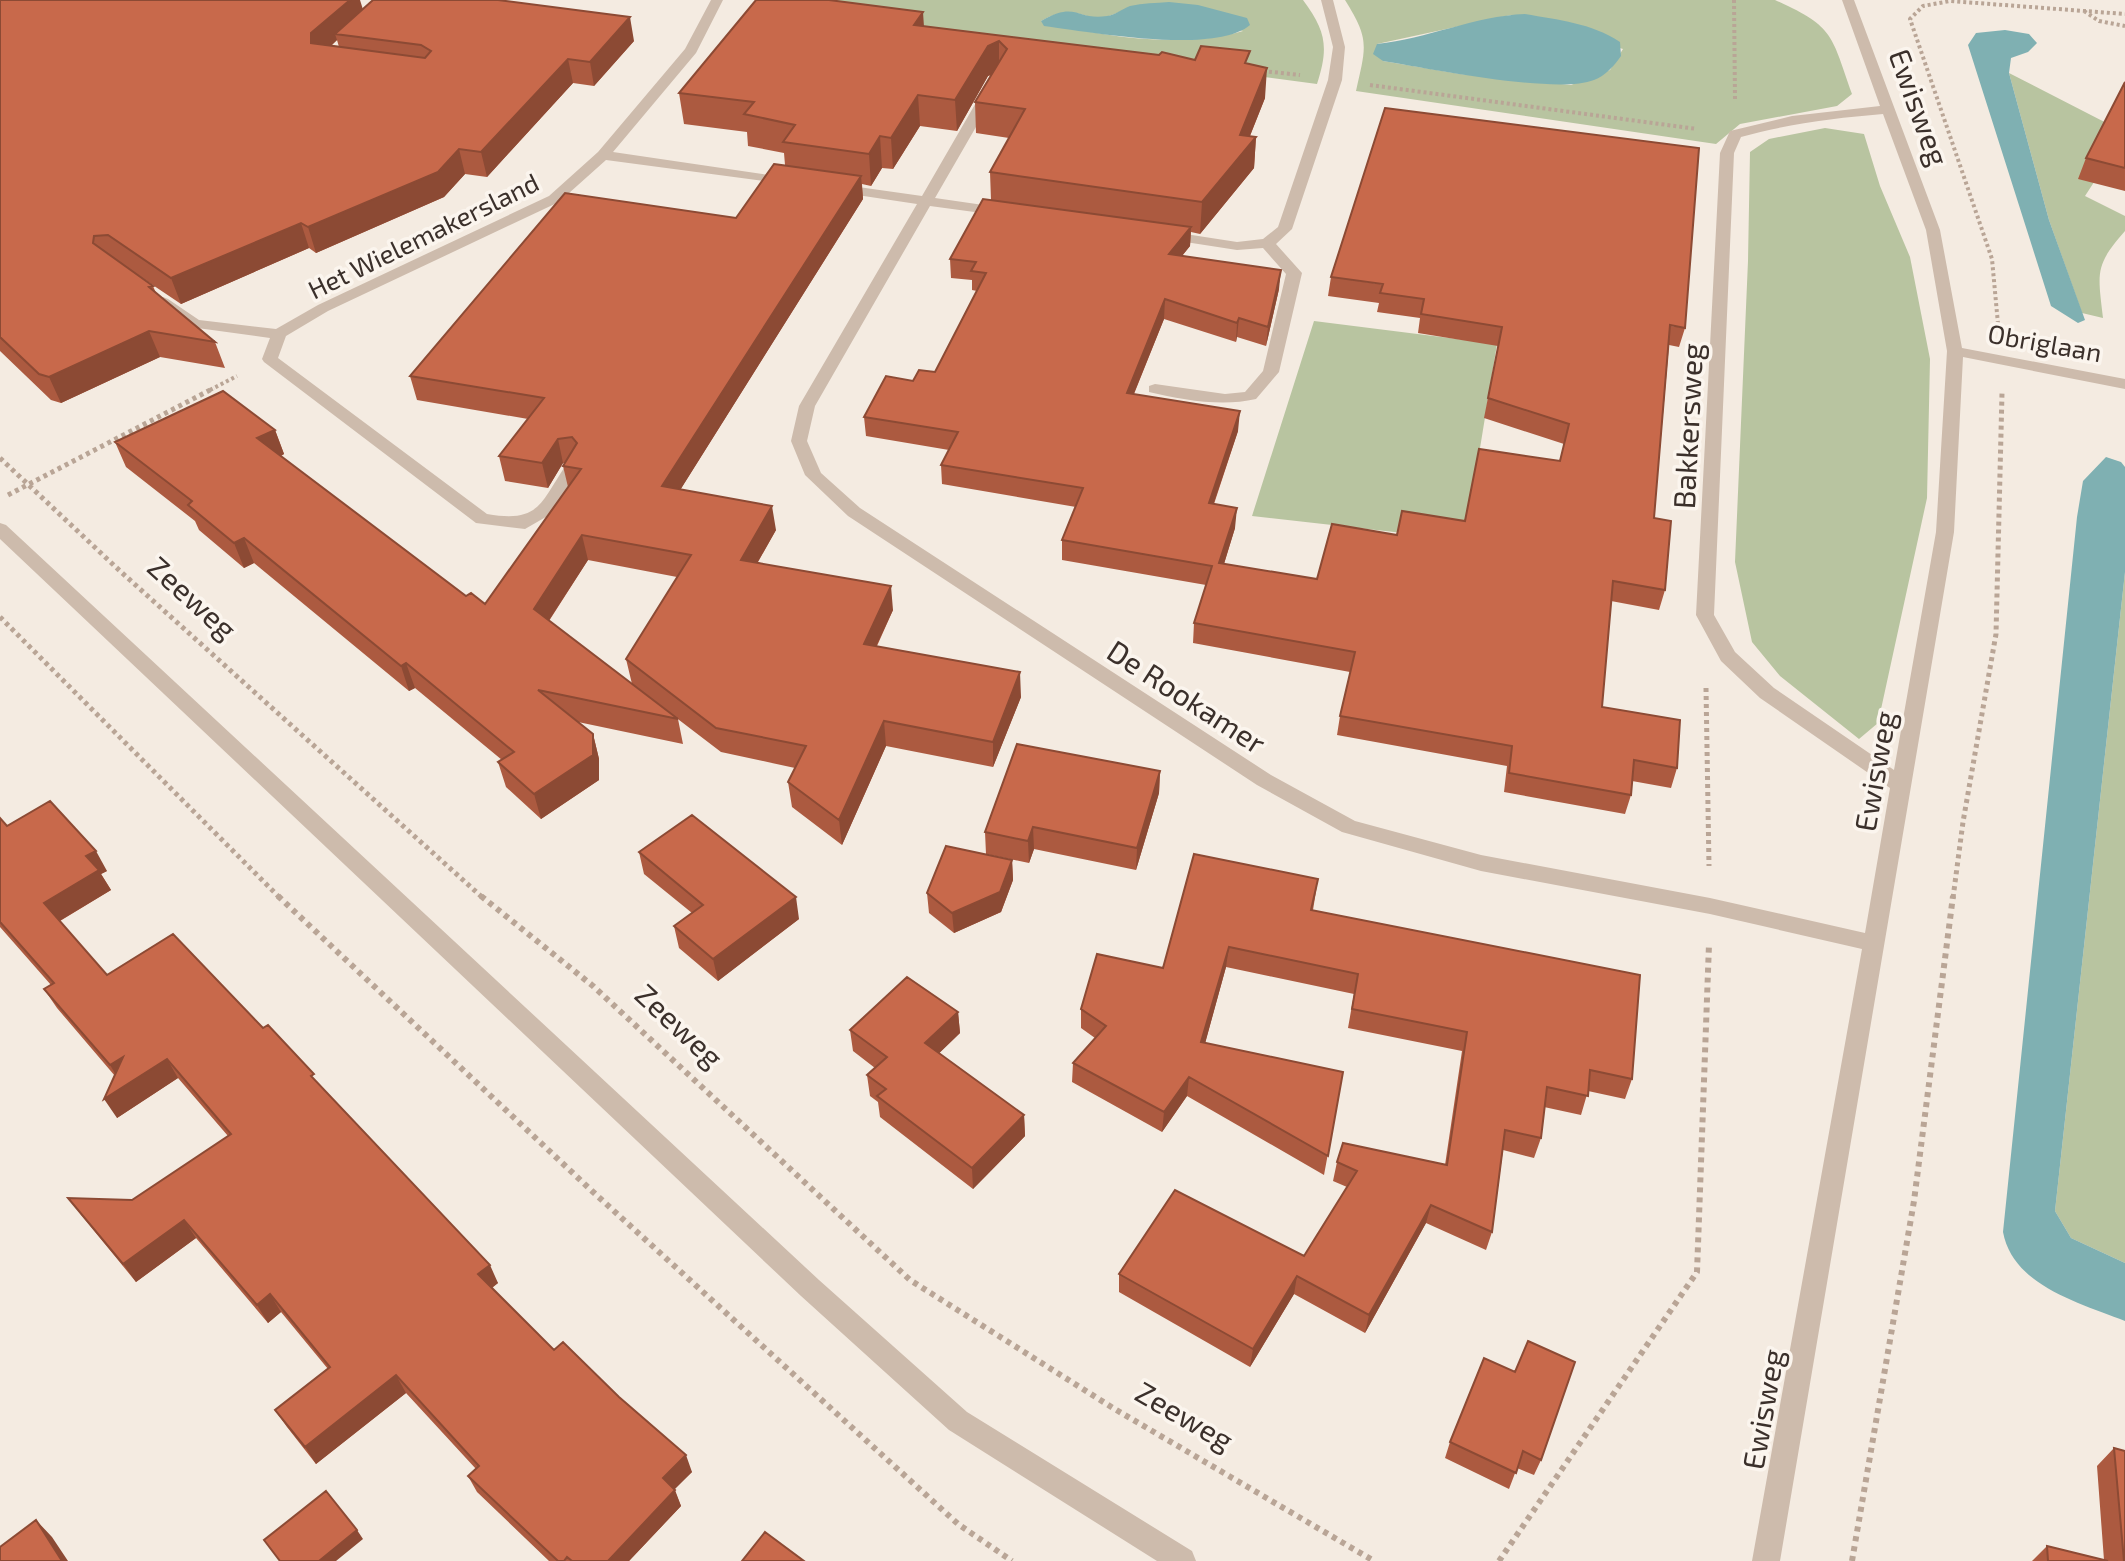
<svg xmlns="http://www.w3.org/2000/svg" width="2125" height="1561" viewBox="0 0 2125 1561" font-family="'Exo 2',sans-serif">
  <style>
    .green { fill: #b8c4a0; fill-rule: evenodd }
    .water { fill: #7fb0b2 }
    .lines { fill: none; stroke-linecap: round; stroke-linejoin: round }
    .path-far2 { stroke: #b9a596; stroke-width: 4; stroke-dasharray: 3 3; stroke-linecap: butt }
    .path-far1 { stroke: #b9a596; stroke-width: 5; stroke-dasharray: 4 4; stroke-linecap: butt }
    .path { stroke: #b9a596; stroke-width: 6; stroke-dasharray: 5 5; stroke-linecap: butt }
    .minor { fill: #cdbbac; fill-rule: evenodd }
    .wall { fill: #ac5a40; fill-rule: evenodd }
    .shaded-wall { fill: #8c4a34 }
    .building { fill: #c8694b; stroke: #8c4a34; stroke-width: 2 }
    .labels { text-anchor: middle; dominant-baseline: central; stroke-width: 7; stroke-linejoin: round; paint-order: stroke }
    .far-street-label { font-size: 26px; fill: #3b302b; stroke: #fbf5ee }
    .street-label { font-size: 30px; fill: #3b302b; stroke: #fbf5ee }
  </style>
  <rect width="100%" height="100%" fill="#f4ebe1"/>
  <path class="green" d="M786,0H1303C1326,31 1329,47 1317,84L936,34ZM1146,4L1243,31C1182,49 1102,37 1041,21C1078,0 1083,24 1109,16C1120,12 1132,6 1146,4Z
    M1345,0H1775C1835,27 1831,35 1852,94L1837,106L1740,124L1716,144L1356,91C1366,46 1370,40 1345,0ZM1511,15L1623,49L1610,70L1571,85L1460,74L1383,61L1377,44Z
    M2009,73L2122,131V139L2085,196L2125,216V231C2094,266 2098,273 2103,318L2082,313L2049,220Z
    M1825,128L1864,134L1880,186L1910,257L1930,359L1927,498L1878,723L1859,739L1780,676L1752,642L1735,562L1748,261L1750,152L1769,139Z
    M1314,321L1497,344L1465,540L1252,516Z
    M2125,572V1263L2071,1238L2055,1211Z"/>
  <path class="water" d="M1169,2L1198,5L1247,18L1250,25C1215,55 1090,32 1044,26L1041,21C1077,0 1077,21 1107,16C1115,15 1122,9 1130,6C1143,3 1156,3 1169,2Z
    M1525,14C1559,20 1591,23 1620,42L1621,56C1614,66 1605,76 1594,80C1556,95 1427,68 1383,61L1373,54L1377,44C1427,39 1474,16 1525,14Z
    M2005,30L2029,34L2037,43L2028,52L2011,58L2009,73L2049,220L2085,320L2078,323L2051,306L1968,45L1976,33Z
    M2106,457L2121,462L2125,467V572L2055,1211L2071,1238L2125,1263V1321C2080,1303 2013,1286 2003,1232L2077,517L2083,481Z"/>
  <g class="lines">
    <path class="path-far2" d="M1734,0L1735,99
      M2084,11L2099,21L2125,26
      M1263,71L1300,75
      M1370,85L1697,129
      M1998,324L1992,259L1910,19L1923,6L1950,1L2125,14
      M210,390L237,376"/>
    <path class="path-far1" d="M0,458L120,571L483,898
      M8,495L214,388
      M0,617L280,898
      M1706,688L1709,866
      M1953,898L1963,822L1996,634L2002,393"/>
    <path class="path" d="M278,896L592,1191L958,1524L1012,1561
      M481,896L593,986L910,1280L1113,1408L1374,1561
      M1499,1561L1697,1272L1709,944
      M1852,1561L1914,1201L1953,896"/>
    <path class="minor" d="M711,0H723L696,53L613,152L790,178L795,179V185L606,160L559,202L328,311L286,336L278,358L487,514C539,523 540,504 566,465H578L580,469L551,514L525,529L476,523L264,362L262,359L270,338L190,327L155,302L163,297L168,299L199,320L276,329L318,305L549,196L598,152L685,49Z
      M1321,0H1333L1345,47L1342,80L1292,229L1276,244L1302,273L1279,372L1256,399C1222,407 1183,400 1149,392V386L1155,384L1225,394L1245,392L1263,371L1286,274L1263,248L1237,250L1166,239L1159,235L1166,231L1237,242L1263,239L1278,227L1328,80L1333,47Z
      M1842,0H1854L1940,230L1962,348L2125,379V389L1963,357L1954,532L1780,1561H1752L1862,949L1710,914L1481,871L1342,832L1257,785L848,516L805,475L791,441L799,406L917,204L837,192L830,188L837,184L922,196L981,94L993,91L995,94L935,198L1004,208L1011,212L1004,216L930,206L815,406L807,441L821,473L860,508L1271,775L1355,821L1481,855L1710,898L1865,933L1890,788L1760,698L1721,661L1696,615L1720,153L1730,131L1792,116L1880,106ZM1883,114L1926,230L1947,351L1936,532L1894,770L1774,688L1735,652L1714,615L1734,153L1741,137C1787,124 1835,118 1883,114Z
      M0,523L6,525L819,1280L967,1412L1192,1551L1196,1561H1157L949,1430L801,1296L0,539Z"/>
  </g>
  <path class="wall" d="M0,0L363,9L634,41L594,86L573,83L487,177L465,174L444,197L316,253L309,248L181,304L117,261L153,286L156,293L215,342L225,368L160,357L61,403L51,400L0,351ZM337,40L339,47L331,46Z
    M924,26L1195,60L1249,64L1265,98L1250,136L1256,137L1254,168L1200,234L1191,232L1190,246L1182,256L1279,289L1266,346L1237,337L1236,342L1164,319L1134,394L1238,431L1214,504L1235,528L1224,564L1317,579L1397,535L1465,521L1560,461L1564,444L1484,418L1498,346L1418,333L1420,318L1377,312L1379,303L1328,296L1331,277L1685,328L1679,347L1669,345L1654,518L1665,590L1659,610L1611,601L1602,707L1677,768L1671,788L1632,781L1631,795L1625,814L1504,792L1507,766L1337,735L1340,716L1350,672L1193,643L1194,623L1206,585L1062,560V540L1076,507L942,484L941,465L949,450L866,436L864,417L913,381L935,372L977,291L972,290V280L951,278L950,259L991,200L990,172L1009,138L976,133L975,102L991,75L988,76L957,131L920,126L893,169L882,168L871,186L862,184L863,199L680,490L776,530L758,562L893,610L877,646L1021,697L993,767L886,746L842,845L792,807L788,782L795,768L721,752L632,684L626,659L677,577L588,560L549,621L678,719L683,744L578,722L593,734L599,759V780L541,819L506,787L498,762L502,760L415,688L409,691L254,563L244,568L199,530L195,521L126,467L115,442L275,430L284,454L281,456L466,596L485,604L568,487L563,466L565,463H563L548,488L505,481L499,456L528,419L417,400L410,376L736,218L785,165L784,153L748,146L747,132L684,124L679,93Z
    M2125,82V191L2078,179L2086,158Z
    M1160,771L1159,793L1136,870L1034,849L1029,863L986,854L985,832Z
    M0,818L7,826L107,871L101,874L111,890L60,921L107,975L263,1028L319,1084L498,1283L492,1288L554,1350L692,1472L674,1489L681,1506L629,1561H549L477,1492L468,1476L476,1469L406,1393L316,1464L287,1427L275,1410L328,1369L281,1312L268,1323L196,1238L136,1282L82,1216L68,1198L132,1200L228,1136L178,1078L117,1118L115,1076L57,1008L44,989L51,985L0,927Z
    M639,852L799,919L718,981L679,948L674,926L692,913L644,874Z
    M1012,860L1013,880L1001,912L954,933L929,913L927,893Z
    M1318,879L1313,910L1632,1079L1625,1099L1588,1091L1581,1115L1544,1107L1541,1138L1534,1158L1503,1150L1492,1232L1486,1250L1426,1223L1365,1333L1294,1294L1250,1367L1119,1292V1274L1304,1256L1347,1187L1333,1181L1337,1162L1445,1165L1462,1051L1348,1028L1354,994L1226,967L1205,1043L1343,1072L1324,1175L1187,1096L1162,1132L1072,1082L1073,1063L1095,1038L1081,1028V1009L1163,968Z
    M958,1012L960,1033L939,1053L1024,1115L1025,1136L973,1189L880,1117L878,1102L870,1096L867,1075L875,1068L853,1051L850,1030Z
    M1515,1372L1541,1460L1534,1475L1517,1468L1509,1489L1445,1458L1450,1442Z
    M2114,1448L2125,1561H2032L2047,1546L2104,1560L2097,1466Z"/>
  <path class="shaded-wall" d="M350,0H360L365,16L335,34L337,40L318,57L311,43V33Z
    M923,12L925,42L914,25Z
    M630,17L634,41L594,86L590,62Z
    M999,41V71L988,76L957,131L955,100L988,46Z
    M568,59L573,83L487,177L481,152Z
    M1267,68L1265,98L1243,153L1256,137L1254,168L1200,234L1202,202L1240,135Z
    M918,95L920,126L893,169L891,138Z
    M880,136L882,168L871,186L869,154Z
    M459,149L465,174L444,197L316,253L308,227Z
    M861,176L863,199L667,511L662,486Z
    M301,223L309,248L181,304L171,278Z
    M1191,227L1190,246L1168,273L1169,254Z
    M1281,270L1279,289L1266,346L1268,327Z
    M1165,299L1164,319L1126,413L1127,393Z
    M1239,318L1237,337L1236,342L1237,323Z
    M149,331L160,357L61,403L49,377Z
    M1240,411L1238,431L1207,523L1209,503Z
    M275,430L284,454L267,463L257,438Z
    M558,439L563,463L548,488L542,463Z
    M772,506L776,530L745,584L741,560Z
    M1237,508L1235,528L1218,583L1219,563Z
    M582,535L588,560L540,634L534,609Z
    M244,538L254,563L244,568L234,543Z
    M891,586L893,610L866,668L864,644Z
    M406,663L415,688L409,691L401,666Z
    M1020,672L1021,697L993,767V742Z
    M884,721L886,746L842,845L839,820Z
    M593,734L599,759V780L541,819L534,794Z
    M1160,771L1159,793L1136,870L1137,848Z
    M1033,827L1034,849L1029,863L1028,841Z
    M96,851L107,871L101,874L111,890L56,923L44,903L86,856Z
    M1012,860L1013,880L1001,912L954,933L952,913Z
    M796,897L799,919L718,981L713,959Z
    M1229,947L1226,967L1200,1062L1201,1042Z
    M958,1012L960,1033L927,1065L925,1043Z
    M123,1057L122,1085L110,1065Z
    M167,1059L178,1078L117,1118L104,1099Z
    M1189,1077L1187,1096L1162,1132L1164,1112Z
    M1024,1115L1025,1136L973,1189L972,1168Z
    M1431,1205L1426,1223L1365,1333L1369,1315Z
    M184,1220L196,1238L136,1282L123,1264Z
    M490,1265L498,1283L486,1292L478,1274Z
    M1297,1276L1294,1294L1250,1367L1253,1349Z
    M270,1294L281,1312L268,1323L257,1305Z
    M396,1375L406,1393L316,1464L305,1447Z
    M686,1455L692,1472L669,1495L663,1478Z
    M675,1490L681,1506L629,1561H608Z
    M36,1520L52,1537L68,1561H62Z
    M357,1530L363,1539L336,1561H319Z"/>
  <path class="building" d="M0,0H350L311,33V43L425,58L431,51L421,45L335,34L373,0H498L630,17L590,62L568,59L481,152L459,149L438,172L308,227L301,223L171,278L108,235L94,236L93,243L153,286L149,287L215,342L149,331L49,377L39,374L0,337Z
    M756,0H829L923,12L914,25L1159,55L1162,52L1195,60L1201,46L1250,51L1245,63L1267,68L1240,135L1256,137L1202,202L990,172L1025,109L975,102L1007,49L999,41L988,46L955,100L918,95L891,138L880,136L869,154L783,142L795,125L744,114L754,102L679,93Z
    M2125,82V168L2086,158Z
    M1385,108L1699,148L1685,328L1670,325L1654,518L1671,521L1665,590L1613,581L1602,707L1680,720L1677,768L1634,760L1631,795L1509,773L1512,746L1340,716L1355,652L1194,623L1212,566L1062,540L1083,488L941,465L958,432L864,417L886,376L913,381L919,370L935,372L986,273L971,271L976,262L950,259L983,199L1191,227L1169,254L1281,270L1268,327L1239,318L1237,323L1165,299L1127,393L1240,411L1209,503L1237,508L1219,563L1317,579L1332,524L1397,535L1402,511L1465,521L1479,449L1560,461L1569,424L1488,398L1502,327L1421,314L1424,299L1380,293L1383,284L1331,277Z
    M774,164L861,176L662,486L772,506L741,560L891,586L864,644L1020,672L993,742L884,721L839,820L788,782L806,746L716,728L626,659L691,555L582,535L534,609L678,719L538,690L593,734V755L534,794L498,762L514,752L406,663L401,666L244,538L234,543L188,505L192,501L115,442L223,391L275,430L257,438L466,596L471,593L485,604L581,469L563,466L577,443L572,437L558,439L542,463L499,456L544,398L410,376L565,193L736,218Z
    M1017,744L1160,771L1137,848L1033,827L1028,841L985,832Z
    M50,801L96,851L86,856L99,870L44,903L107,975L173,934L263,1028L268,1025L314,1074L311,1076L490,1265L478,1274L554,1350L563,1342L619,1397L686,1455L663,1478L675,1490L608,1561H572L567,1557L564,1561H558L468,1476L479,1466L396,1375L305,1447L275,1410L330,1367L270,1294L257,1305L184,1220L123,1264L68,1198L132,1200L231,1134L167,1059L104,1099L123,1057L110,1065L44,989L54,983L0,922V818L7,826Z
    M692,815L796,897L713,959L674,926L703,905L639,852Z
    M946,846L1012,860L1000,892L952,913L927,893Z
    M1194,854L1318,879L1311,910L1640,975L1632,1079L1590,1070L1588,1096L1547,1087L1541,1138L1505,1130L1492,1232L1431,1205L1369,1315L1297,1276L1253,1349L1119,1274L1175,1190L1304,1256L1357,1171L1337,1162L1343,1143L1447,1165L1467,1032L1352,1009L1358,974L1229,947L1201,1042L1343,1072L1328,1156L1189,1077L1164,1112L1073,1063L1106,1026L1081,1009L1097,954L1163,968Z
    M907,977L958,1012L925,1043L1024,1115L972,1168L877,1096L886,1089L867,1075L887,1057L850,1030Z
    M1528,1341L1575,1362L1541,1460L1523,1451L1516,1473L1450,1442L1484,1358L1515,1372Z
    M2114,1448L2125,1451V1561H2124Z
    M326,1491L357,1530L319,1561H280L264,1540Z
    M36,1520L62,1561H0V1547Z
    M765,1532L804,1561H742Z
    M2047,1546L2108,1561H2048Z"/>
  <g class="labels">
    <g class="far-street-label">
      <text transform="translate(423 235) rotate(-26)">Het Wielemakersland</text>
      <text transform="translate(2045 342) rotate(10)">Obriglaan</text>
    </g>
    <g class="street-label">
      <text transform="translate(1920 107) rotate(70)">Ewisweg</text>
      <text transform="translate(1687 426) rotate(-87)">Bakkersweg</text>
      <text transform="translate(193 597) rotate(42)">Zeeweg</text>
      <text transform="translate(1187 696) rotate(33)">De Rookamer</text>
      <text transform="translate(1874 771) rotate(-80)">Ewisweg</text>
      <text transform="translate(680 1025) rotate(43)">Zeeweg</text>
      <text transform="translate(1762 1409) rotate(-80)">Ewisweg</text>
      <text transform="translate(1185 1415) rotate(30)">Zeeweg</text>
    </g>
  </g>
</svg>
